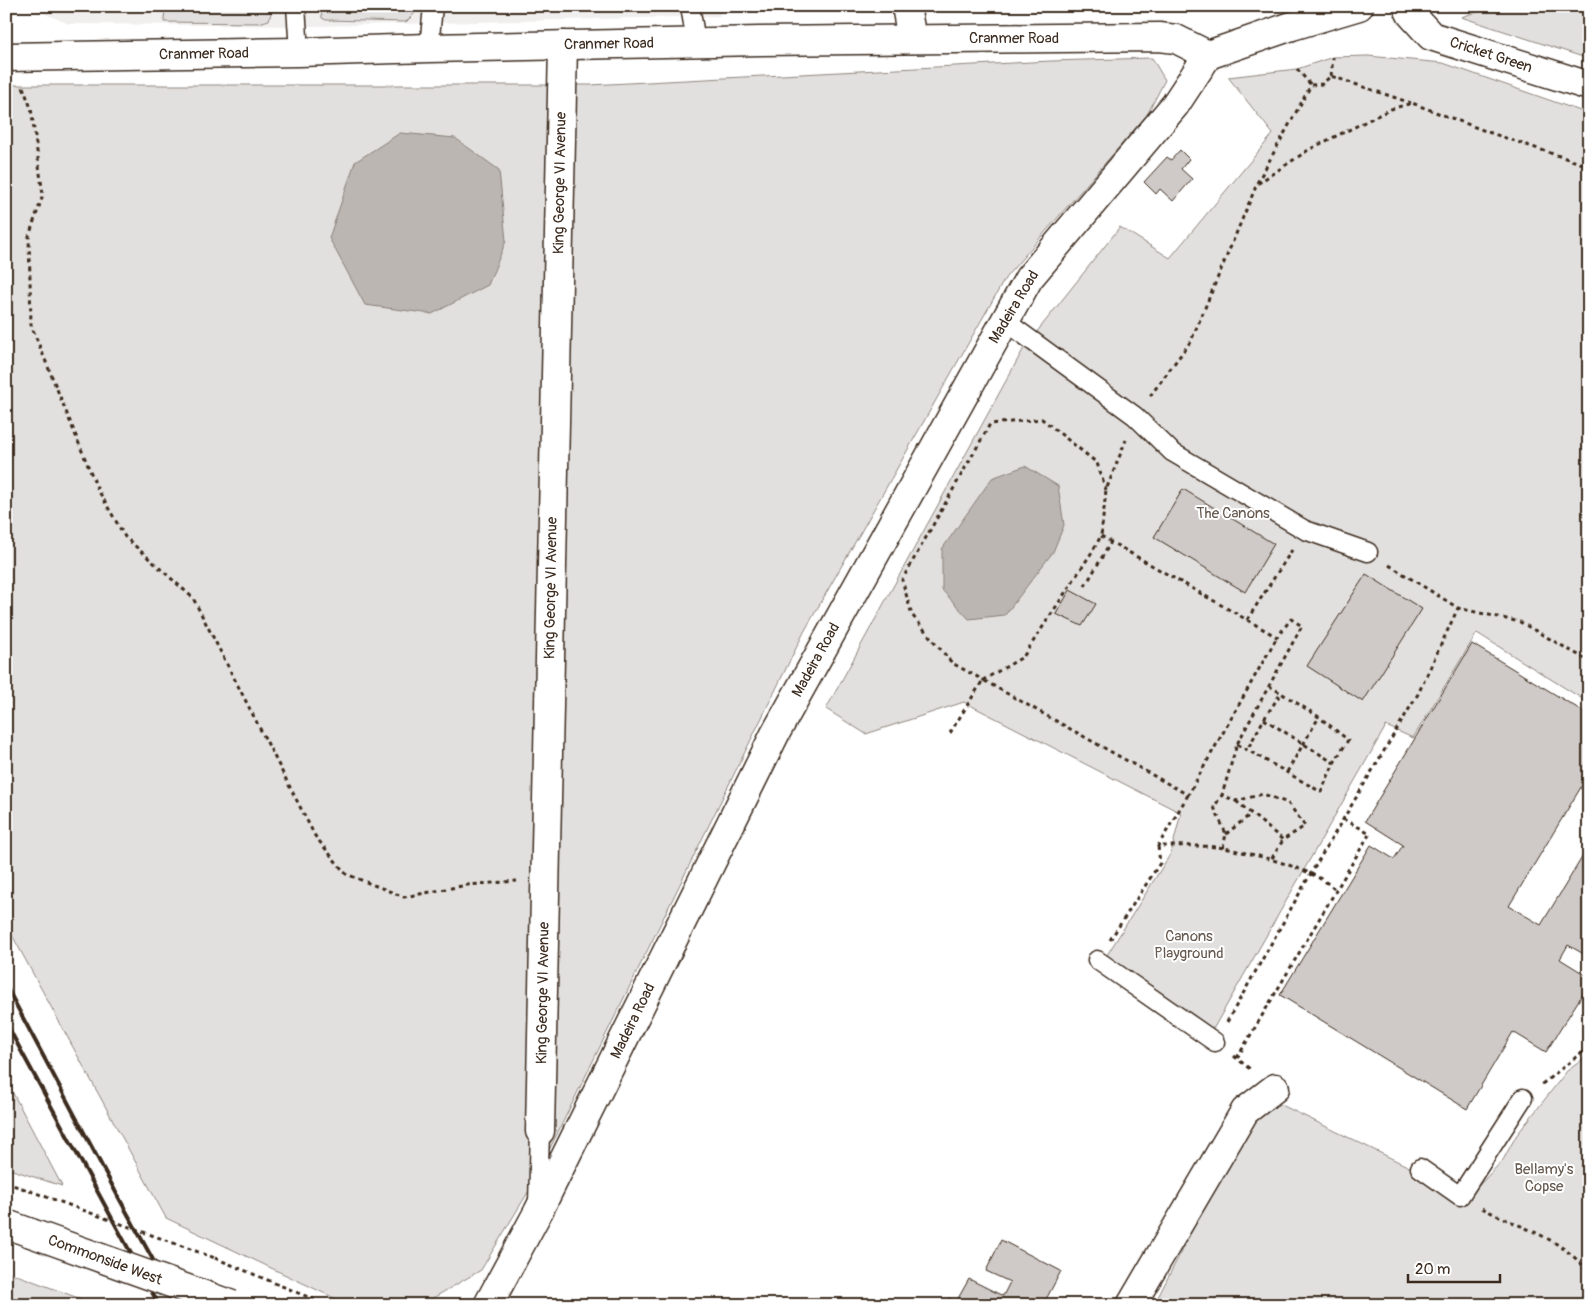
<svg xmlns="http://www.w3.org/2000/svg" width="1595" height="1311" viewBox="0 0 1595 1311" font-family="Pangolin,sans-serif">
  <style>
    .built { fill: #f1efee }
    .green { fill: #e2e0de; stroke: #8e857e }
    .water { fill: #bcb6b3; stroke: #887e77 }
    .building { fill: #cfcac7; stroke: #3b2a1e }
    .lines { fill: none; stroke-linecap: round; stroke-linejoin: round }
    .service-casing { stroke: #3b2a1e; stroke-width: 21 }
    .minor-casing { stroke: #3b2a1e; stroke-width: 31 }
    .primary-casing { stroke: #3b2a1e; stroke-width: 31 }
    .path { stroke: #3b2a1e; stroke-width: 3; stroke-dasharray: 4 4; stroke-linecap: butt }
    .service { stroke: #fff; stroke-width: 18 }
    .minor { stroke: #fff; stroke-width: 28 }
    .primary { stroke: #fff; stroke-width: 28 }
    .rail { stroke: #3b2a1e; stroke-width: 4 }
    .primary-bridge-casing { stroke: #3b2a1e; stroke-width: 31; stroke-linecap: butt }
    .path-bridge { stroke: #3b2a1e; stroke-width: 3; stroke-dasharray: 4 4; stroke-linecap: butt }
    .primary-bridge { stroke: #fff; stroke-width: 28 }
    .labels { text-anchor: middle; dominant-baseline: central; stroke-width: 4; stroke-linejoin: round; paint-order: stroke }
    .street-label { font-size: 15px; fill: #3b2a1e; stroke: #fff }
    .park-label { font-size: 15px; fill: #65584e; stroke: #fff }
  </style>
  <rect width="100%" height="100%" fill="#fff"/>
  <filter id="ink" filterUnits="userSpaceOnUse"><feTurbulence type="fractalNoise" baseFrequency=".02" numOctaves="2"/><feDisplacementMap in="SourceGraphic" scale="10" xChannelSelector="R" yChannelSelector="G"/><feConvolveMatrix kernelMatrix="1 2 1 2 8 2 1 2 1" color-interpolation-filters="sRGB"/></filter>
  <g filter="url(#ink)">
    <path class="built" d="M27,6H720V16L317,26L69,24Z"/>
    <path class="green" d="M165,6H273L269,20L259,23L164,22Z
      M318,6H419L418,10L406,22L326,20L322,18L321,10Z
      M1495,6H1589V59L1461,17Z
      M1368,56L1443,63L1589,114V703L1477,633L1413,738L1386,726L1208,1038L1102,963L1171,853L1181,813L964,702L866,734L826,709L1024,348L1120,227L1170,258L1273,134L1228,77L1297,69L1333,57Z
      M1152,58L1165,80L1147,115L1006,277L804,632L530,1189L481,1270L421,1305H349L166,1218L6,924V85H590L1051,61Z
      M1589,1055V1305H1154L1261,1095L1469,1196L1503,1160L1516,1136L1567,1071Z
      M6,1080L62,1186L6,1168Z
      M6,1271L97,1305H6Z"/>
    <path class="water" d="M400,133L455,138L499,170L506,241L488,285L432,314L365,305L329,238L355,162Z
      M1025,466L1058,486L1064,525L1053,552L1005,615L969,619L942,590V549L992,478Z"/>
    <path class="building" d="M1180,150L1189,159L1181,169L1192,179L1173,201L1160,189L1156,194L1144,182L1167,157L1171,160Z
      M1183,489L1274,544L1245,592L1154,537Z
      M1366,574L1422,609L1363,702L1307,666Z
      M1070,590L1096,604L1082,626L1056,614Z
      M1472,644L1589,715V774L1509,906L1541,925L1589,846V957L1568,945L1560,959L1589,977V984L1546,1052L1513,1032L1467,1109L1280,995L1371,845L1394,859L1403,845L1365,821Z
      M1001,1240L1061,1271L1043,1305H945L949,1298L956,1302L969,1279L1003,1296L1010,1282L986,1271Z"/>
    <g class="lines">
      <defs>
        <path id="service" d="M296,6L299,52
          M690,6L696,42
          M429,48L433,6
          M1005,321L1135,416L1172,452L1305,530L1368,552
          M1097,960L1215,1042
          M1420,1168L1460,1196L1523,1098
          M538,1203L540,1131"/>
        <path id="minor" d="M906,6L912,39
          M1407,6L1411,14L1431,36L1589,86
          M540,1131L563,45
          M1131,1305L1245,1111L1275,1088"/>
        <path id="primary" d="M1208,55L1292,26L1359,6
          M6,57L299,52L429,48L760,41L1159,37L1176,39L1208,55
          M6,1224L31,1233
          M488,1305L538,1212L775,734L1029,278L1175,105L1208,55"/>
      </defs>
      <use href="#service" class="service-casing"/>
      <use href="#minor" class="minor-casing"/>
      <use href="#primary" class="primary-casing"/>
      <path class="path" d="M1297,69L1311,85
        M1331,76L1333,57
        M23,87L31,108L43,195L29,236L31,325L97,488L125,537L193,598L315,836L346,874L404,897L467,885L517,881
        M1257,183L1311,85L1322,84L1331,76L1411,103
        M1150,396L1191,341L1257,184L1310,149L1391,109L1412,103L1488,132L1589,166
        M1106,490L1097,463L1042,419L990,424L902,580L912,615L952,663L983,680L1023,657L1092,552L1101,536L1106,490L1126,440
        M1101,536L1111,542
        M1389,565L1458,608L1520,622L1589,661
        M1085,586L1111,542L1277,637L1291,619L1302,626L1237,744L1222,795
        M1247,620L1292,550
        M1269,686L1281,693
        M1264,719L1334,763
        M950,733L983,680L1188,795L1277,637
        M1237,744L1321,792L1334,763L1348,740L1319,717L1281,693L1264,719L1247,750
        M1287,772L1319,717
        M1188,795L1158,846C1179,846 1204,845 1224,848C1253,854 1318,869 1336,891
        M1236,801L1283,840
        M1226,834L1251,814
        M1223,848L1226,834L1214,807L1222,795L1236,801L1263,794L1288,803L1305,826L1283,840L1271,860
        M1110,940L1160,863L1158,846
        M1227,1022L1311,873L1418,694L1458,608
        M1234,1056L1250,1069
        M1237,1058L1370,833L1343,819
        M1542,1084L1589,1047
        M6,1183L22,1188
        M1482,1208C1522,1229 1560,1236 1589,1273
        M215,1258L327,1305"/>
      <use href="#service" class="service"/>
      <use href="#minor" class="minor"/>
      <use href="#primary" class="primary"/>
      <path class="rail" d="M6,986L120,1200L178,1305
        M6,1023L159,1305"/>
      <defs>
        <path id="primary-bridge" d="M31,1233L232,1305"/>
      </defs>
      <use href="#primary-bridge" class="primary-bridge-casing"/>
      <path class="path-bridge" d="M22,1188L215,1258"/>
      <use href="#primary-bridge" class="primary-bridge"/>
    </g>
  </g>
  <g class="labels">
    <g class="street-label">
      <text x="1014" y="38">Cranmer Road</text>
      <text transform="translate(609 44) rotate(-1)">Cranmer Road</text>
      <text transform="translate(204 54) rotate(-1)">Cranmer Road</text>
      <text transform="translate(1491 55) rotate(18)">Cricket Green</text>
      <text transform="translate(560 183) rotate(-89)">King George VI Avenue</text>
      <text transform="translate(1014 307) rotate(-59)">Madeira Road</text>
      <text transform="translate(551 588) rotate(-89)">King George VI Avenue</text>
      <text transform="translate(816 660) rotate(-61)">Madeira Road</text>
      <text transform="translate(543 993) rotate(-89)">King George VI Avenue</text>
      <text transform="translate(633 1021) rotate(-64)">Madeira Road</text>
      <text transform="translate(105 1260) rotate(20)">Commonside West</text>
    </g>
    <g class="park-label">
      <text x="1233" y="513">The Canons</text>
      <text x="1189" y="936">Canons<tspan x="1189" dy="17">Playground</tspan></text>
      <text x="1544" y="1169">Bellamy's<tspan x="1544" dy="17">Copse</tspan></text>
    </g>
  </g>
  <rect width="1595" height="1311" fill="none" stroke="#fff" stroke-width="25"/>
  <rect x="12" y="12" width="1570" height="1286" fill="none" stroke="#3b2a1e" stroke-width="2" filter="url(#ink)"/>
  <path d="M1408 1274v8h92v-8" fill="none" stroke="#3b2a1e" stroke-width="2.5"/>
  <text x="1415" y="1274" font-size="15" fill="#3b2a1e" stroke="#ffffff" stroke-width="4" paint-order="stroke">20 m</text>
</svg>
